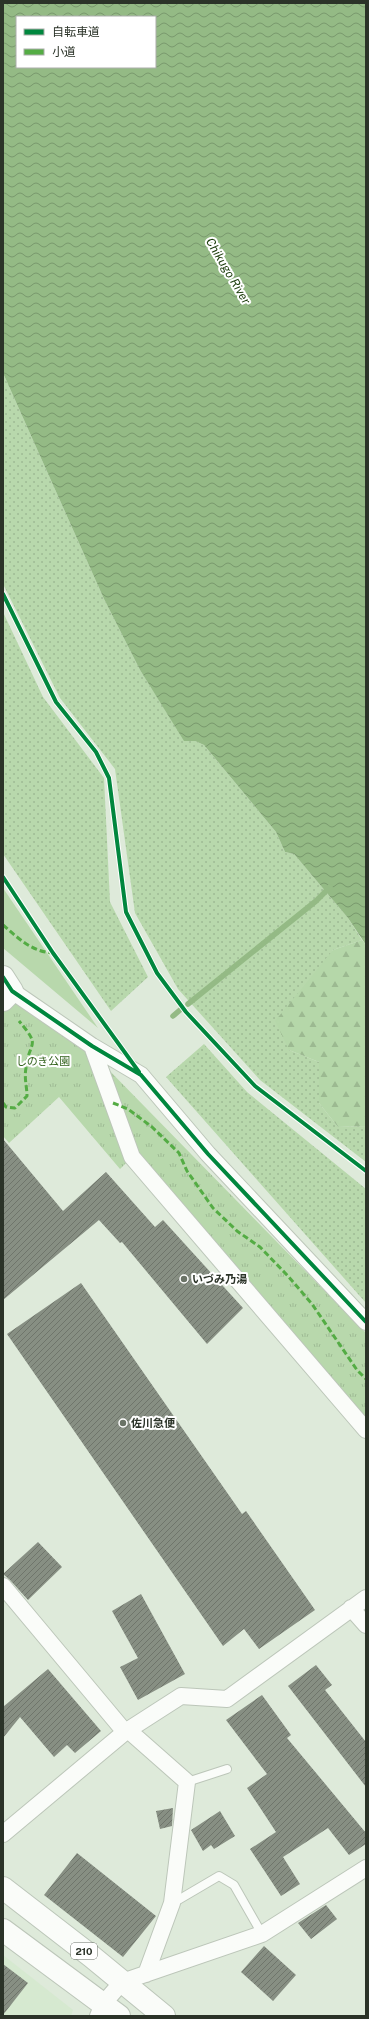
<svg xmlns="http://www.w3.org/2000/svg" width="369" height="2019" viewBox="0 0 369 2019" font-family="'Public Sans','Noto Sans JP',sans-serif">
  <style>
    .built { fill: #d6e9d0 }
    .grass { fill: url(#grass-dots) }
    .forest { fill: url(#forest-firs) }
    .park { fill: url(#park-tufts) }
    .garden { fill: #b8d8ac }
    .water { fill: url(#water-waves); fill-rule: evenodd }
    .lines { fill: none; stroke-linecap: round; stroke-linejoin: round }
    .stream { stroke: #94ba85; stroke-width: 5.5 }
    .building { fill: url(#building-hatch) }
    .lane-casing { stroke: #bcc6b9; stroke-width: 10 }
    .street-casing { stroke: #bcc6b9; stroke-width: 18 }
    .secondary-casing { stroke: #bcc6b9; stroke-width: 24 }
    .highway-casing { stroke: #bcc6b9; stroke-width: 24 }
    .lane { stroke: #fafcf9; stroke-width: 8 }
    .street { stroke: #fafcf9; stroke-width: 16 }
    .secondary { stroke: #fafcf9; stroke-width: 22 }
    .highway { stroke: #fafcf9; stroke-width: 22 }
    .quiet { stroke: #54ac44; stroke-width: 3; stroke-dasharray: 6 3; stroke-linecap: butt }
    .cycleway-casing { stroke: #fff; stroke-width: 6 }
    .cycleway { stroke: #00873e; stroke-width: 4 }
    .poi-dot { fill: #6a7366; stroke: #fff; stroke-width: 1.5 }
    .labels { text-anchor: middle; dominant-baseline: central; stroke-width: 4; stroke-linejoin: round; paint-order: stroke }
    .shield { fill: #fff; stroke: #6b7068; stroke-width: 1 }
    .shield-label { font-size: 10px; font-weight: bold; fill: #2b3328 }
    .park-label { font-size: 11px; fill: #34631e; stroke: #fff }
    .poi-label { font-size: 11px; font-weight: bold; fill: #2b3328; stroke: #fff; text-anchor: start }
    .water-label { font-size: 12px; font-style: italic; fill: #1b3c0b; stroke: #fff }
  </style>
  <defs>
    <pattern id="grass-dots" width="8" height="8" patternUnits="userSpaceOnUse"><rect width="8" height="8" fill="#b8d8ac"/><path d="M2 2h.1M6 6h.1" fill="none" stroke="#9eba94" stroke-width="1.8" stroke-linecap="round"/></pattern>
    <pattern id="forest-firs" width="22" height="20" patternUnits="userSpaceOnUse"><rect width="22" height="20" fill="#b5d7a9"/><path d="M5 1l3.5 6h-7zM16 11l3.5 6h-7z" fill="#9cb991"/></pattern>
    <pattern id="park-tufts" width="24" height="20" patternUnits="userSpaceOnUse"><rect width="24" height="20" fill="#b8d8ac"/><path d="M3 7l-1-3M5 7V3M7 7l1-3M15 17l-1-3M17 17v-4M19 17l1-3" fill="none" stroke="#9eba94"/></pattern>
    <pattern id="water-waves" width="16" height="10" patternUnits="userSpaceOnUse"><rect width="16" height="10" fill="#94ba85"/><path d="M0 5q4-4 8 0t8 0" fill="none" stroke="#79986d"/></pattern>
    <pattern id="building-hatch" width="6" height="6" patternUnits="userSpaceOnUse"><rect width="6" height="6" fill="#878f83"/><path d="M-1 1l2-2M0 6l6-6M5 7l2-2" fill="none" stroke="#6f756b"/></pattern>
  </defs>
  <rect width="100%" height="100%" fill="#deeada"/>
  <path class="built" d="M3,1955L73,2010L71,2016H3Z"/>
  <path class="grass" d="M3,373L104,599L140,670L184,740L195,741L204,745L276,832L285,852L294,854L348,918L362,940L333,950L289,1050L319,1062V1103L338,1127L366,1126V1162L260,1080L178,989L135,913L115,769L60,698L3,584Z
    M3,612L43,697L104,778L110,902L148,977L111,1011L3,854Z
    M204,1044L247,1092L366,1189V1303L166,1077Z"/>
  <path class="forest" d="M362,940L366,945V1126L338,1127L319,1103V1062L289,1050L275,1021L333,950Z"/>
  <path class="park" d="M12,991L92,1046L132,1157L120,1169L59,1097L9,1143L3,1136V1000Z
    M103,1064L366,1333V1422L163,1184L137,1150Z"/>
  <path class="garden" d="M3,888L98,1028L3,948Z"/>
  <path class="water" d="M3,3H366V945L348,918L294,854L285,852L276,832L204,745L195,741H184L140,670L104,599L3,373ZM17,17H155V67H17Z"/>
  <g class="lines">
    <path class="stream" d="M188,1004L316,901L330,887
      M173,1016L180,1010"/>
  </g>
  <path class="building" d="M3,1139L63,1211L106,1172L155,1227L163,1220L243,1308L207,1344L122,1242L120,1243L99,1220L3,1300Z
    M81,1283L242,1514L246,1511L315,1610L259,1649L244,1629L223,1646L7,1334Z
    M38,1542L62,1567L28,1600L10,1580L3,1574Z
    M141,1594L185,1674L138,1700L120,1667L138,1658L112,1611Z
    M316,1665L332,1685L325,1690L366,1742V1787L288,1686Z
    M48,1669L101,1731L75,1753L67,1745L54,1757L20,1717L3,1738V1707Z
    M262,1695L291,1735L287,1738L366,1833V1844L349,1855L328,1828L283,1857L300,1884L281,1896L250,1849L276,1832L247,1788L267,1774L226,1720Z
    M173,1808L172,1826L160,1829L156,1811Z
    M220,1811L235,1836L214,1849L211,1845L203,1851L191,1830Z
    M77,1853L156,1916L123,1957L44,1895Z
    M326,1905L337,1919L311,1939L298,1923Z
    M264,1946L296,1975L273,2001L241,1972Z
    M3,1964L28,1983L3,2015Z"/>
  <g class="lines">
    <defs>
      <path id="lane" d="M187,1782L227,1769
        M173,1903L219,1876L234,1885L262,1934"/>
      <path id="street" d="M12,991L92,1046L141,1075L208,1154L366,1322
        M92,1046L132,1157L366,1430
        M3,1586L125,1732
        M351,1608L366,1625
        M128,1730L187,1782L172,1903L146,1974
        M3,1834L125,1732L181,1696L227,1699L366,1598
        M98,2016L103,2004L122,1982L262,1934L366,1868"/>
      <path id="secondary" d="M3,977L12,991L3,1000"/>
      <path id="highway" d="M3,1888L91,1956L164,2016
        M3,1930L119,2016"/>
    </defs>
    <use href="#lane" class="lane-casing"/>
    <use href="#street" class="street-casing"/>
    <use href="#secondary" class="secondary-casing"/>
    <use href="#highway" class="highway-casing"/>
    <use href="#lane" class="lane"/>
    <use href="#street" class="street"/>
    <use href="#secondary" class="secondary"/>
    <use href="#highway" class="highway"/>
    <path class="quiet" d="M3,925C18,938 32,952 53,953
      M3,1103L6,1107L15,1108L27,1096C27,1087 24,1078 26,1068C29,1040 42,1048 19,1021
      M113,1103L128,1109L152,1127L179,1153L187,1171L213,1208L237,1231L260,1247L288,1276L312,1304L357,1370L366,1379"/>
    <defs>
      <path id="cycleway" d="M3,594L56,702L96,752L109,778L126,912L157,973L186,1012L255,1086L366,1171
        M3,877L53,953L139,1072
        M3,977L12,991L92,1046L141,1075L208,1154L366,1322"/>
    </defs>
    <use href="#cycleway" class="cycleway-casing"/>
    <use href="#cycleway" class="cycleway"/>
  </g>
  <g class="poi-dot">
    <circle cx="184" cy="1279" r="4"/>
    <circle cx="123" cy="1423" r="4"/>
  </g>
  <g class="labels">
    <rect class="shield" x="71" y="1943" width="26" height="16" rx="3"/>
    <g class="shield-label">
      <text x="84" y="1951">210</text>
    </g>
    <g class="park-label">
      <text x="43" y="1061">しのき公園</text>
    </g>
    <g class="poi-label">
      <text x="192" y="1279">いづみ乃湯</text>
      <text x="131" y="1423">佐川急便</text>
    </g>
    <g class="water-label">
      <text transform="translate(228 271) rotate(59)">Chikugo River</text>
    </g>
  </g>
  <rect width="369" height="2019" fill="none" stroke="#2b3328" stroke-width="8"/>
  <rect x="16" y="16" width="140" height="52" fill="#ffffff" stroke="#aaada9"/>
  <rect x="24" y="29" width="20" height="6" fill="#00873e" stroke="#aaada9"/>
  <text x="52" y="36" font-size="12" fill="#2b3328">自転車道</text>
  <rect x="24" y="49" width="20" height="6" fill="#54ac44" stroke="#aaada9"/>
  <text x="52" y="56" font-size="12" fill="#2b3328">小道</text>
</svg>
